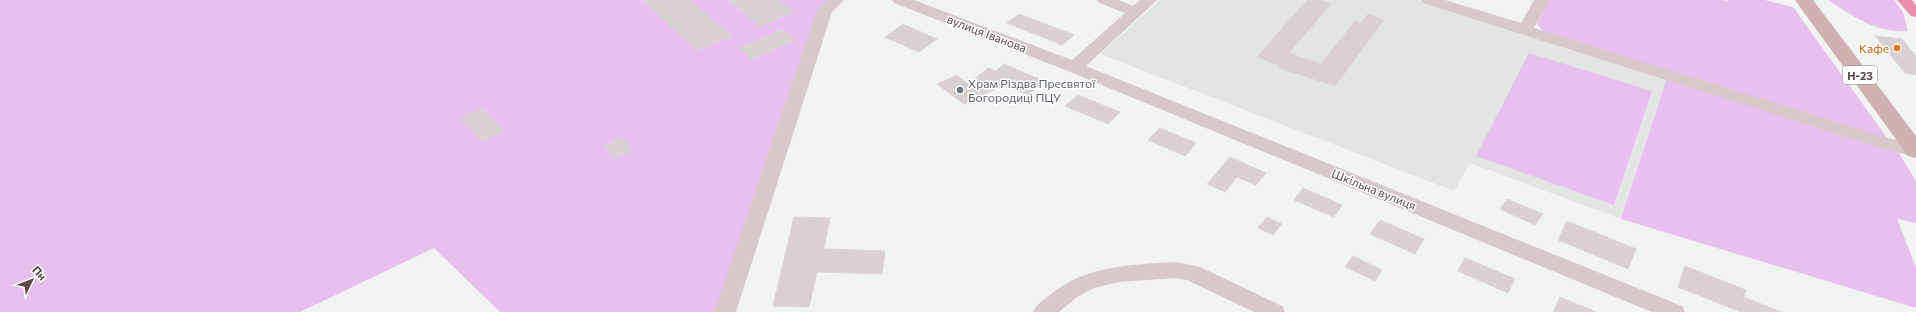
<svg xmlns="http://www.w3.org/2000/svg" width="1916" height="312" viewBox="0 0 1916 312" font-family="Commissioner,sans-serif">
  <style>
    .education { fill: #e3e5e3 }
    .green { fill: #e8c0f0 }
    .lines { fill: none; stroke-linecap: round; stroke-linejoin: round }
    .canal { fill: #ed8daf; fill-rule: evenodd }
    .building { fill: #d9d1d1; stroke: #ddd6d5 }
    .minor { fill: #d8c8ca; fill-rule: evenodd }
    .major { fill: #d0b1b3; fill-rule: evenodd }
    .food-dot { fill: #e8710a; stroke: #fff; stroke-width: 1.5 }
    .worship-dot { fill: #6b7280; stroke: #fff; stroke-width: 1.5 }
    .labels { text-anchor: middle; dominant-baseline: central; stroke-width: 3; stroke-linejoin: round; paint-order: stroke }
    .shield { fill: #fff; stroke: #8f8081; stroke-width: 1 }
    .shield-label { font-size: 11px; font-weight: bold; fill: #5f494b }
    .street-label { font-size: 12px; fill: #5f494b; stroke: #fff }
    .food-label { font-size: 12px; fill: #c56008; stroke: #fff; text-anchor: end }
    .worship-label { font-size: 12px; fill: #5b616d; stroke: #fff; text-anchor: start }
  </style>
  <rect width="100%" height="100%" fill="#f1f4f2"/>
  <path class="education" d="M1160,0H1418L1667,78L1621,219L1470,163L1454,191L1100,54Z"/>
  <path class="green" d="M0,0H836L725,312H500L434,248L300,312H0Z
    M1549,0H1722L1726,1L1728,0H1765L1793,7L1890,142L1544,32L1537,24Z
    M1828,0H1894L1903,12L1908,31C1875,33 1855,17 1828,0Z
    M1529,53L1652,91L1614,205L1476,156Z
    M1667,78L1897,150L1916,181V223L1897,219L1916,268V308L1621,219Z"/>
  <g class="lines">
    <path class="canal" d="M1897,0H1912L1916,5V17L1911,16Z"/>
  </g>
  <path class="building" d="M642,0H689L732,36L697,50Z
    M728,0H778L794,12L760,26Z
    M1307,0H1319L1331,4L1289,53L1321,64L1355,21L1361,23L1368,14L1384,20L1335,86L1276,67L1278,65L1257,57Z
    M1019,14L1074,35L1062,45L1007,23Z
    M903,24L937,39L919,52L885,37Z
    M782,30L795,40L752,59L739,48Z
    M1875,36L1902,39L1916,56V75L1905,73Z
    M1004,64L1044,81L1028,95L1004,85L964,104L937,84L957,75L968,84L988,68L996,71Z
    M1078,95L1120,112L1108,124L1065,106Z
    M483,109L504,131L482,141L461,118Z
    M1160,128L1196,143L1185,156L1148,140Z
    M621,138L633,150L615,158L604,146Z
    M1230,157L1266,173L1256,185L1237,177L1225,192L1207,184Z
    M1303,188L1342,205L1334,217L1294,200Z
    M1507,199L1543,214L1535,225L1500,209Z
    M794,217L830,218L824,249L885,251L882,274L817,272L809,307L773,306Z
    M1267,217L1282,224L1273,235L1258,228Z
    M1380,220L1424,239L1415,254L1370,234Z
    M1567,221L1636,249L1628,269L1558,240Z
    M1353,256L1382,270L1375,281L1345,267Z
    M1465,258L1515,279L1508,293L1458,271Z
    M1685,266L1746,290L1744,297L1781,312H1741L1678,287Z
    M1560,297L1596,312H1553Z"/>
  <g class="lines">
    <path class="minor" d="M827,0H844L832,12L736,312H714L817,10Z
      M892,0H914L1072,60L1125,13L1099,3L1097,0H1119L1133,6L1140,0H1157L1086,66L1682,306L1685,312H1652L1068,71L894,3Z
      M1421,0H1445L1521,23L1534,0H1550L1534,28L1895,140L1916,145V157L1884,149L1423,3Z
      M1175,262L1200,267L1282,306L1285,312H1254L1187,280L1175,278L1118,282L1094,288L1077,297L1059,312H1033C1037,304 1043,300 1050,295C1086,265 1131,265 1175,262Z"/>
    <path class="major" d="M1795,0H1813L1916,136V158L1908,156Z"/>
  </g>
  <circle class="food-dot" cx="1897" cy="48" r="4"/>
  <circle class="worship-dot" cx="960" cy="90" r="4"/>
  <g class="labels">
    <rect class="shield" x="1843" y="66" width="34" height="18" rx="3"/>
    <g class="shield-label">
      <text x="1860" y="75">Н-23</text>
    </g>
    <g class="street-label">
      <text transform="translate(987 33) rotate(21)">вулиця Іванова</text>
      <text transform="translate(1374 189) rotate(22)">Шкільна вулиця</text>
    </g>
    <g class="food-label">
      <text x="1889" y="48">Кафе</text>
    </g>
    <g class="worship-label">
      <text x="968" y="83">Храм Різдва Пресвятої<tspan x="968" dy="14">Богородиці ПЦУ</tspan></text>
    </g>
  </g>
  <g transform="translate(32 280) rotate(47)" stroke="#ffffff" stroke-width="3" paint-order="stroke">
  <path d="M0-3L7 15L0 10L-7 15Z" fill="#5f494b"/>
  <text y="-6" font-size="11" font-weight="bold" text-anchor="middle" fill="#5f494b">Пн</text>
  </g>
</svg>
